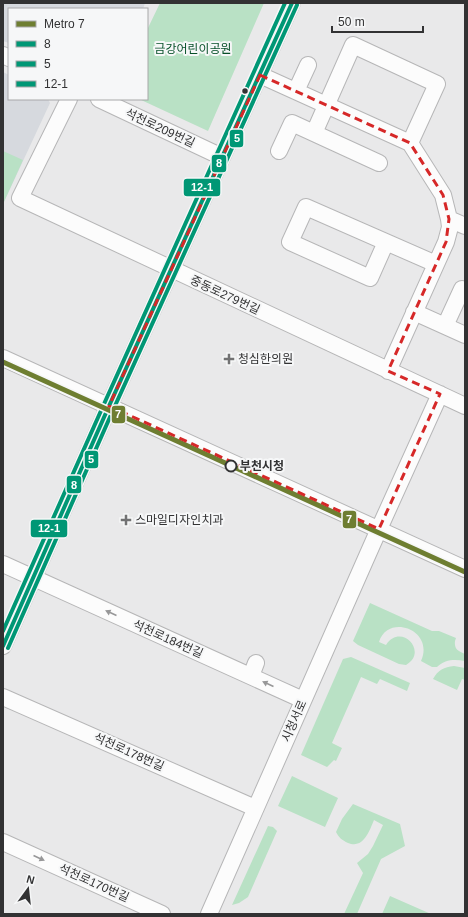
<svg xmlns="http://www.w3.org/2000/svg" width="468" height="917" viewBox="0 0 468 917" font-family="Arial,'Noto Sans KR',sans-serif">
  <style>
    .built { fill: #d6d9de }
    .green { fill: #b9e1c5 }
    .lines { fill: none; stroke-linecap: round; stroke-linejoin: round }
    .minor-casing { stroke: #b6b6b7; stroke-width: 18 }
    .minor { stroke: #fcfcfc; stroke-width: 16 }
    .bus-1-casing { stroke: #f6f7f8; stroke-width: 7 }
    .bus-2-casing { stroke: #f6f7f8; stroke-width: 7 }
    .bus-3-casing { stroke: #f6f7f8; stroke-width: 7 }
    .bus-1 { stroke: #009775; stroke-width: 4 }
    .bus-2 { stroke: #009775; stroke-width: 4 }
    .bus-3 { stroke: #009775; stroke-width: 4 }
    .metro-1-casing { stroke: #f6f7f8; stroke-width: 8 }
    .metro-1 { stroke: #6e7e31; stroke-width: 5 }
    .oneway { fill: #979798 }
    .marked { fill: none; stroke: #d62828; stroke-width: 3; stroke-dasharray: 8 5; stroke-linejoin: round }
    .bus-dot { fill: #323233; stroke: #f6f7f8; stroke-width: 1.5 }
    .poi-dot { fill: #727273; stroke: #f6f7f8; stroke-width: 1.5 }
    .stop-dot { fill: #f6f7f8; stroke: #323233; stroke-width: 2 }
    .labels { text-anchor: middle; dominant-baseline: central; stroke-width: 4; stroke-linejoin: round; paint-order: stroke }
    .park-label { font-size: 12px; fill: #065028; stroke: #f6f7f8 }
    .street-label { font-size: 12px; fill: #323233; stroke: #f6f7f8 }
    .poi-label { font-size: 12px; fill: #323233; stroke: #f6f7f8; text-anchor: start }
    .stop-label { font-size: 12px; font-weight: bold; fill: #323233; stroke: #f6f7f8; text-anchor: start }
    .line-badge { stroke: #f6f7f8; stroke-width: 1.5 }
    .badge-label { font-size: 11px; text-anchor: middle; font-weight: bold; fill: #fff }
  </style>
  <rect width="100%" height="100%" fill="#e9e9ea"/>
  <path class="built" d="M3,3H145L143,9H9V43L3,41Z
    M3,72L9,75V99H48L50,103L3,204Z"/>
  <path class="green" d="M160,3H264L208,131L139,99H147V30Z
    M3,151L23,160L3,204Z
    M370,603L432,631H439L456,638L455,641C454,649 458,651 465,654V661C455,659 445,659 437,667H432L421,661C435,630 388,613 379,642L386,645C401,622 429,652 406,665L399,664L358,645L353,641Z
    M351,657L410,683L407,691L380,679L377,684L361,677L332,743L342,748L336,761L334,760L327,767L301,755L343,659Z
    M454,666L465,668V680L462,679L457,690L433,679C438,670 444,667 454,666Z
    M292,776L338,798L325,827L278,806Z
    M353,804L400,824L405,846L381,859L357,914H344L363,873L357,863L368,854L373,846L383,825L374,820C369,832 363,849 348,843C342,840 339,838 336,832L342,819Z
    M268,826L273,827L277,831L248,897L239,903L232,905Z
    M390,896L431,914H382Z"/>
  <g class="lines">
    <defs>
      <path id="minor" d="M3,55L9,58
        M260,75L410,143L443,195L449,219L450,227L446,242L388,371
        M296,91L308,65
        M69,99L20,198L465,406
        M99,99L222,157
        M314,133L353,45L437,84L410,143
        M279,151L292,123L379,163
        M449,219L465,226
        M386,242L370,278L290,242L306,207L436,264
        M414,312L465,335
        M445,326L462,289
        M3,358L465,569
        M3,564L303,700
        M3,646L109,406L292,3
        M251,676L256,663
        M3,697L255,808
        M3,842L162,914
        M209,914L379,529L440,394"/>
    </defs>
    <use href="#minor" class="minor-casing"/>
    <use href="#minor" class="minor"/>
    <defs>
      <path id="bus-1" d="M3,646L109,406L292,3"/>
      <path id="bus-2" d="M8,648L114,408L297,5"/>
      <path id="bus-3" d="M3,631L104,404L285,3"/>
    </defs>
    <use href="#bus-1" class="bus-1-casing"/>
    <use href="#bus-2" class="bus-2-casing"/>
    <use href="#bus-3" class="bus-3-casing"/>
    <use href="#bus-1" class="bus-1"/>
    <use href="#bus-2" class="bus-2"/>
    <use href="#bus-3" class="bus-3"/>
    <defs>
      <path id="metro-1" d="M3,362L465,572"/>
    </defs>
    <use href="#metro-1" class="metro-1-casing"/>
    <use href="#metro-1" class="metro-1"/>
  </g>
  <defs><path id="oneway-solid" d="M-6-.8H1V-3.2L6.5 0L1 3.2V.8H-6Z"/></defs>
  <g class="oneway">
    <use href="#oneway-solid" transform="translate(111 613) rotate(-156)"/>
    <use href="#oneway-solid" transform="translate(268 684) rotate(-156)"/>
    <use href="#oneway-solid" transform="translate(39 858) rotate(24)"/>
  </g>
  <path class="marked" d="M260,75L410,143L443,195L449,219L446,242L388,371L440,394L379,529L109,406Z"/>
  <circle class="bus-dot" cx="245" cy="91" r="3.5"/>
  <g class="poi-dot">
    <path d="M227 353h4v4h4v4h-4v4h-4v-4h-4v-4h4z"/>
    <path d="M124 514h4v4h4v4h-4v4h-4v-4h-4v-4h4z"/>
  </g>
  <circle class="stop-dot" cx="231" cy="466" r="5.5"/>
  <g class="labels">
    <g class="park-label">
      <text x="193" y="49">금강어린이공원</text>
    </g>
    <g class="street-label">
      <text transform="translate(160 128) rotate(25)">석천로209번길</text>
      <text transform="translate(225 295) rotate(25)">중동로279번길</text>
      <text transform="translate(168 639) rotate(24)">석천로184번길</text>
      <text transform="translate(294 721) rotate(-66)">시청서로</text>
      <text transform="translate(129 752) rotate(24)">석천로178번길</text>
      <text transform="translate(94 883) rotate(24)">석천로170번길</text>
    </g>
    <g class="poi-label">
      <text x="238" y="359">청심한의원</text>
      <text x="135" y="520">스마일디자인치과</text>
    </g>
    <g class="stop-label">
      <text x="240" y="466">부천시청</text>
    </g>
  </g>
  <g class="line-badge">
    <rect x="229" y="129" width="15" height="19" rx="4" fill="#009775"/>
    <rect x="211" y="154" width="16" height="19" rx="4" fill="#009775"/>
    <rect x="183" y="178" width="38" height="19" rx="4" fill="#009775"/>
    <rect x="111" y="405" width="15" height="19" rx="4" fill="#6e7e31"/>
    <rect x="84" y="450" width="15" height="19" rx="4" fill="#009775"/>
    <rect x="66" y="475" width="16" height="19" rx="4" fill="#009775"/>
    <rect x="342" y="510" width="15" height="19" rx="4" fill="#6e7e31"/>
    <rect x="30" y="519" width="38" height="19" rx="4" fill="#009775"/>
  </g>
  <g class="badge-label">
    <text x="237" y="142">5</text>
    <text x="219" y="167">8</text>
    <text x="202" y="191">12-1</text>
    <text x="118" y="418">7</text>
    <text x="91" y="463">5</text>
    <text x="74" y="489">8</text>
    <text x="349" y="523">7</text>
    <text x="49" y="532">12-1</text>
  </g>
  <rect width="468" height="917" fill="none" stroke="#323233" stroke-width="8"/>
  <rect x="8" y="8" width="140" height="92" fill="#f6f7f8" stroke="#a8a8a9"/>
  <rect x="16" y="21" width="20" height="6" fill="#6e7e31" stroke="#a8a8a9"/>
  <text x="44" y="28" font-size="12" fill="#323233">Metro 7</text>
  <rect x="16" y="41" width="20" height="6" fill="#009775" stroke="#a8a8a9"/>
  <text x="44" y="48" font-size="12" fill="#323233">8</text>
  <rect x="16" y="61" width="20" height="6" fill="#009775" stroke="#a8a8a9"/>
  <text x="44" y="68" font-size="12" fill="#323233">5</text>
  <rect x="16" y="81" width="20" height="6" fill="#009775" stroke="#a8a8a9"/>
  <text x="44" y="88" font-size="12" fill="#323233">12-1</text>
  <g transform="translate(28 889) rotate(15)" stroke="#f6f7f8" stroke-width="3" paint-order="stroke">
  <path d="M0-3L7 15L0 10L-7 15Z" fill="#323233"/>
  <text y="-6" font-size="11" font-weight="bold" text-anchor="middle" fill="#323233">N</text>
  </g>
  <path d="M332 26v6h91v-6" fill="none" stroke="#323233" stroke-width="2"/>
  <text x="338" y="26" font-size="12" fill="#323233" stroke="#f6f7f8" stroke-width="3" paint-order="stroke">50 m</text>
</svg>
